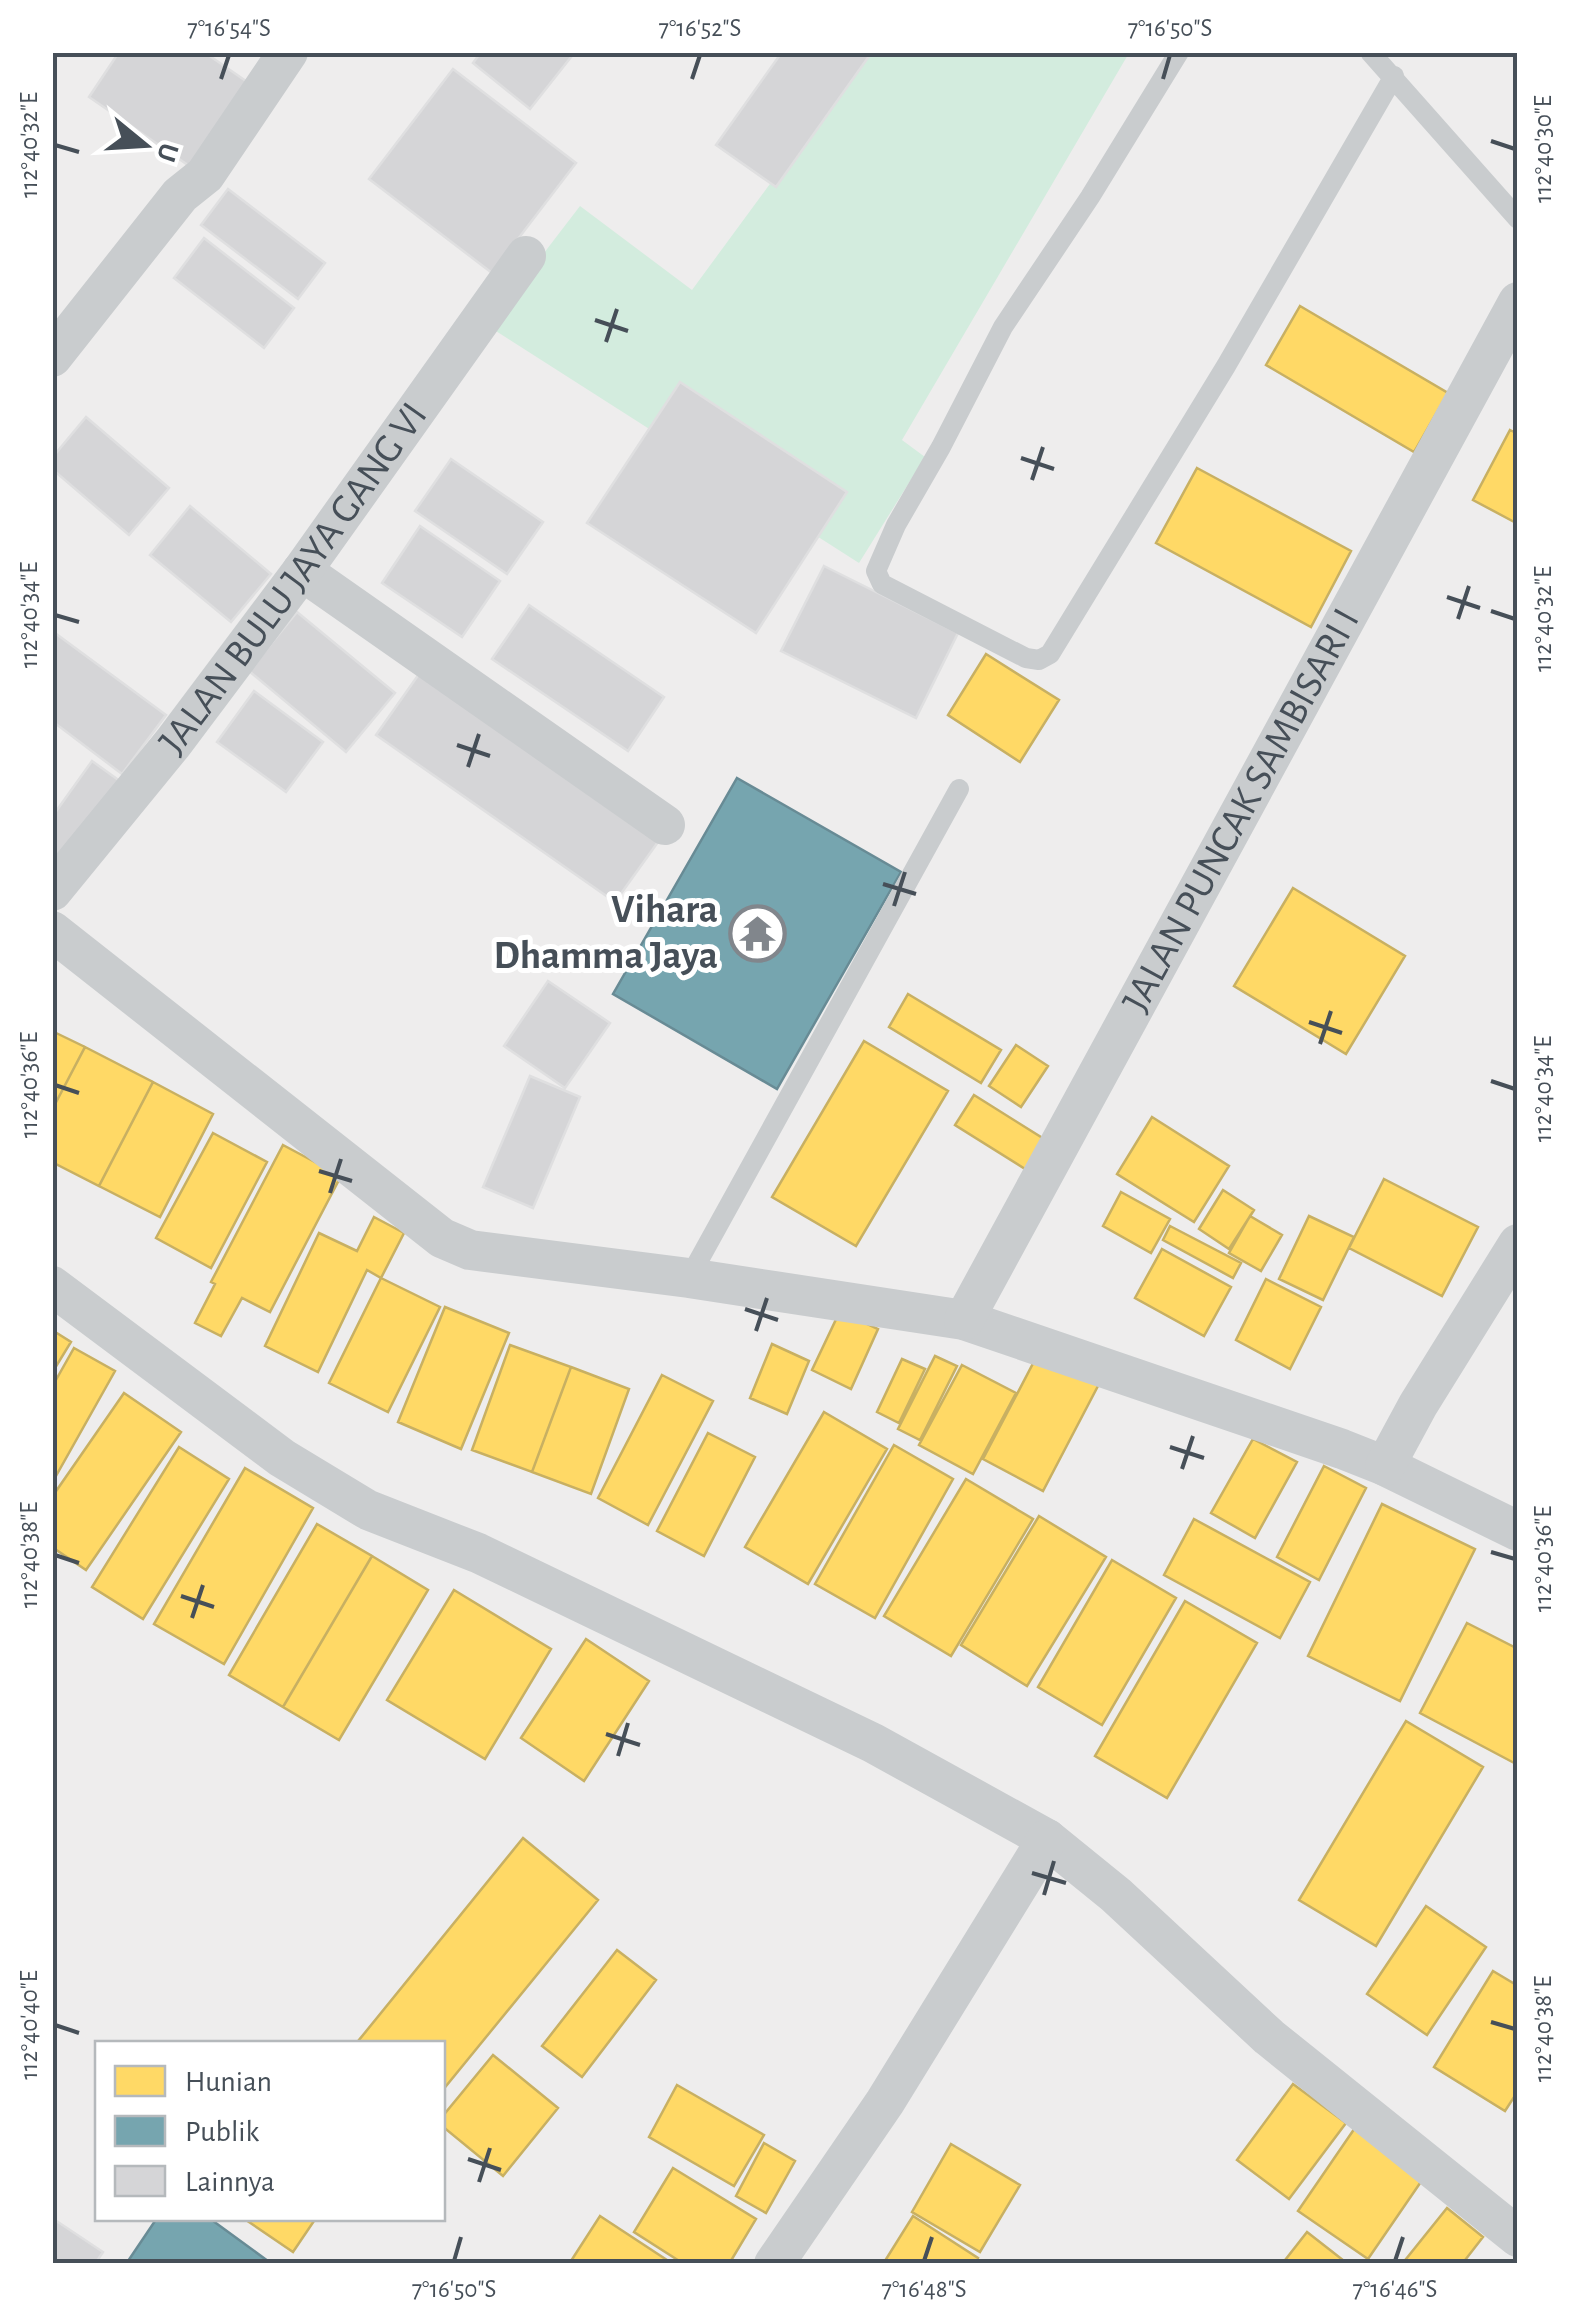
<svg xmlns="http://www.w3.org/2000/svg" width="1570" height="2316" viewBox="0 0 1570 2316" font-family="'Alegreya Sans',sans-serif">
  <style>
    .green { fill: #d3ecde }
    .homes { fill: #ffd966; stroke: #c8b062; stroke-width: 2.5 }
    .public { fill: #76a5af; stroke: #688b95; stroke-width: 2.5 }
    .building { fill: #d5d5d7; stroke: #dfdfe0; stroke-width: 2.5 }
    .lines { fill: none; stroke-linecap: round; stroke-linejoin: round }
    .lane { stroke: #c9ccce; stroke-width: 20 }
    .street { stroke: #c9ccce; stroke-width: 40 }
    .ticks { fill: none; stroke: #464f58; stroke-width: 4 }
    .labels { text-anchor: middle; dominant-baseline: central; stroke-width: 10; stroke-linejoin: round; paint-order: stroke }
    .street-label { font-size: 40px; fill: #464f58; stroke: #fff }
    .poi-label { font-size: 40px; font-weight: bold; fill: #464f58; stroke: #fff; text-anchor: end }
    .neatline { fill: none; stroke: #464f58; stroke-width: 4 }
    .ticks-label { font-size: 25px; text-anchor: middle; fill: #464f58 }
  </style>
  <rect width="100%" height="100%" fill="#eeeded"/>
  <path class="green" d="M866,53H1129L902,440L925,457L859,563L488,326L580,206L692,290Z"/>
  <path class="homes" d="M1300,306L1448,393L1414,452L1266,365Z
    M1510,430L1518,434V524L1473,500Z
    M1197,468L1351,551L1311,627L1156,543Z
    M986,654L1059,700L1020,762L948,715Z
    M1293,888L1405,956L1346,1054L1234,986Z
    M908,994L1001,1050L981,1083L889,1027Z
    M52,1031L85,1047L52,1110Z
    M864,1041L948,1091L856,1246L772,1197Z
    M1016,1045L1048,1066L1021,1107L989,1086Z
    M85,1047L153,1082L99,1186L52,1162V1110Z
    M153,1082L213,1114L160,1217L99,1186Z
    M974,1095L1052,1144L1033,1174L955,1125Z
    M1152,1117L1229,1166L1194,1222L1117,1174Z
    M213,1133L267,1162L211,1268L156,1238Z
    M283,1145L341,1176L270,1312L242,1298L221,1336L195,1323L215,1284L211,1282Z
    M1384,1179L1478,1227L1442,1296L1349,1248Z
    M1223,1190L1254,1210L1229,1249L1199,1229Z
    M1121,1192L1170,1219L1151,1253L1103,1226Z
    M1250,1216L1282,1235L1261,1271L1229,1253Z
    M1309,1216L1354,1237L1323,1300L1279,1279Z
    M374,1217L404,1233L381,1278L367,1270L318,1372L265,1346L319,1233L357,1251Z
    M1170,1226L1241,1263L1233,1278L1163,1240Z
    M1162,1249L1231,1287L1204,1336L1135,1298Z
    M381,1278L440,1307L388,1412L329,1383Z
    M1266,1279L1321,1307L1290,1369L1236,1340Z
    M445,1307L509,1333L461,1449L398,1422Z
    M840,1311L878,1329L851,1389L812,1370Z
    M52,1330L71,1342L52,1373Z
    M772,1344L809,1361L787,1414L750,1398Z
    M510,1345L571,1367L532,1472L472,1450Z
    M74,1348L115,1371L52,1483V1387Z
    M1039,1352L1099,1384L1043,1491L983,1459Z
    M935,1356L957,1366L920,1440L898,1429Z
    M902,1359L925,1369L899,1423L877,1412Z
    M962,1365L1016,1393L973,1474L919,1445Z
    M571,1367L629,1389L591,1494L532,1472Z
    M662,1375L713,1401L648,1525L598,1498Z
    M124,1393L181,1432L86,1570L52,1547V1497Z
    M824,1412L887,1449L808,1584L745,1547Z
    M708,1433L755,1457L704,1556L657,1531Z
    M1253,1439L1297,1462L1255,1538L1211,1513Z
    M894,1445L953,1479L875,1618L815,1584Z
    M179,1447L229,1479L143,1619L92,1587Z
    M1324,1466L1366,1488L1319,1580L1277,1557Z
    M245,1468L313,1508L224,1664L154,1624Z
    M966,1479L1033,1519L951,1656L884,1616Z
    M1382,1504L1475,1549L1400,1701L1308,1656Z
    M1039,1516L1106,1557L1027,1686L961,1645Z
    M1194,1519L1310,1582L1280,1638L1164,1575Z
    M317,1524L372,1556L283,1707L229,1675Z
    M372,1556L428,1590L339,1740L283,1707Z
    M1112,1560L1176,1598L1102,1725L1038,1687Z
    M454,1590L551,1649L485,1759L387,1700Z
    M1185,1601L1257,1643L1167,1798L1095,1756Z
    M1467,1623L1518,1649V1765L1420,1713Z
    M586,1639L649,1681L584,1781L521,1738Z
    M1406,1721L1483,1767L1376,1946L1299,1900Z
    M523,1838L598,1900L442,2091V2044H363L359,2040Z
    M1426,1906L1486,1947L1427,2035L1367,1994Z
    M617,1950L656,1980L582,2077L542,2046Z
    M1493,1971L1518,1986V2091L1505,2111L1434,2067Z
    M493,2055L558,2108L503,2176L442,2126V2117Z
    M1293,2084L1346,2123L1289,2199L1237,2160Z
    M677,2085L764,2135L734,2186L649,2137Z
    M1359,2122L1429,2170L1368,2259L1298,2211Z
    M764,2143L795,2161L766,2213L736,2196Z
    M951,2144L1020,2185L980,2252L912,2212Z
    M673,2168L756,2219L729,2264H684L634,2232Z
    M1447,2208L1483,2237L1462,2264H1402Z
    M600,2216L673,2264H569Z
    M913,2216L978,2258L975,2264H883Z
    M243,2218H316L293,2252Z
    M1307,2232L1348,2264H1282Z"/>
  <path class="public" d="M737,778L901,872L777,1089L613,994Z
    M157,2218H209L272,2264H126Z"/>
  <path class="building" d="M119,52H204L256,88L198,172L89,97Z
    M481,52H575L530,109L473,63Z
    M782,52H872L776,187L716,145Z
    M453,69L576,163L492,273L369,179Z
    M228,189L325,263L298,299L201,225Z
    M204,238L294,308L264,348L174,278Z
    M680,382L847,492L756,633L587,523Z
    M86,417L169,488L129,535L52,469V458Z
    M451,459L543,522L507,574L415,511Z
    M190,506L271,574L231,622L150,555Z
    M420,526L500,581L462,637L382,583Z
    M824,566L958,633L916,718L781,651Z
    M529,605L664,697L628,751L492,659Z
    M297,612L395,693L346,752L249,671Z
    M55,633L166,715L122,774L52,721Z
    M419,674L658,842L615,902L376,735Z
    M254,691L323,742L286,792L217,742Z
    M92,761L124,784L52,869V817Z
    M548,981L610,1023L565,1088L504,1046Z
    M530,1076L580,1097L533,1208L483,1187Z
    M52,2218L103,2252L95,2264H52Z"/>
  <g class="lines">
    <path class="lane" d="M1179,52L1090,197L1003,327L941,447L896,525L876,571L882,584L1026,658L1039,660L1050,654L1226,366L1394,76
      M1370,52L1518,219
      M689,1278L959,789"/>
    <g class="street">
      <path d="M52,357L180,195L205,175L288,52"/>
      <path d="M302,571L665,825"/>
      <path id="s1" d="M52,891L173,743L302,571L526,256"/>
      <path d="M52,931L442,1238L470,1250L689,1278L964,1320L1342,1449L1385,1466L1518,1531"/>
      <path d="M52,1286L282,1458L368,1510L478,1553L873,1743L1047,1839L1116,1895L1269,2037L1518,2237"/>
      <path id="s2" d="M964,1320L1518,302"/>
      <path d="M1385,1466L1418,1405L1518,1244"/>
      <path d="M774,2264L885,2102L1047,1839"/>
    </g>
  </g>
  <path class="ticks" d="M221,79L229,55M692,79L700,55M1163,79L1170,55M1491,141L1515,149M55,145L79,152M595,320L628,331M606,342L617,309M1021,458L1054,469M1032,480L1043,447M1447,597L1480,608M1491,611L1515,619M55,615L79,622M1458,619L1469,586M457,745L490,756M468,767L479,734M883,884L916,894M894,906L905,872M1309,1022L1342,1033M1320,1044L1331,1011M1491,1081L1515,1089M55,1085L79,1093M319,1171L352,1181M330,1193L341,1159M745,1309L778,1320M756,1331L767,1298M1170,1447L1204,1458M1182,1469L1193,1436M1491,1552L1515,1559M55,1555L79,1563M181,1596L214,1607M192,1618L203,1585M606,1734L640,1745M618,1756L628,1723M1032,1873L1066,1883M1044,1895L1054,1861M1491,2022L1515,2029M55,2025L79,2033M468,2159L501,2170M479,2182L490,2148M454,2261L461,2237M924,2261L932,2237M1395,2261L1403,2237"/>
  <defs>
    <symbol id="temple-ring" viewBox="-11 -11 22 22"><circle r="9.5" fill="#fff" stroke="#81868c" stroke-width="1.5"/><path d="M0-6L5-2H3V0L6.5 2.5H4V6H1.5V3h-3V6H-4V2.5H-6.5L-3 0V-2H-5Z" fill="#81868c"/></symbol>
  </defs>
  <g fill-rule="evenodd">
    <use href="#temple-ring" x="726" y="902" width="63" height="63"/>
  </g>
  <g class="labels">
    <g class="street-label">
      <text stroke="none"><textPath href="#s1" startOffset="395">JALAN BULU JAYA GANG VI</textPath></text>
      <text stroke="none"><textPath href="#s2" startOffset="580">JALAN PUNCAK SAMBISARI I</textPath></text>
    </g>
    <g class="poi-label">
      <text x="718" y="910">Vihara<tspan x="718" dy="46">Dhamma Jaya</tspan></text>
    </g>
  </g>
  <rect width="1570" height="2316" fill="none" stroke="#ffffff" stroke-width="110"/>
  <rect x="95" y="2041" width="350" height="180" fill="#ffffff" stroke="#b5b9bc" stroke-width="2.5"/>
  <rect x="115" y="2066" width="50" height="30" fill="#ffd966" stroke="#b5b9bc" stroke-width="2.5"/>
  <text x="185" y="2091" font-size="30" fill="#464f58">Hunian</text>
  <rect x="115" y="2116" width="50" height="30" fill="#76a5af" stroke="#b5b9bc" stroke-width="2.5"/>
  <text x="185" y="2141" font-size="30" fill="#464f58">Publik</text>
  <rect x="115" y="2166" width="50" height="30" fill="#d5d5d7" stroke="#b5b9bc" stroke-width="2.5"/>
  <text x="185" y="2191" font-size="30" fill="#464f58">Lainnya</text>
  <g transform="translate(145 145) rotate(108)" stroke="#ffffff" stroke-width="8" paint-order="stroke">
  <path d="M0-8L18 38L0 25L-18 38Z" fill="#464f58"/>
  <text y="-15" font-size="28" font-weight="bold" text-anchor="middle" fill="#464f58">U</text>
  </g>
  <rect x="55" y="55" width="1460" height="2206" class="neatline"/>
  <g class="ticks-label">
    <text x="229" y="36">7°16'54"S</text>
    <text x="700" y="36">7°16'52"S</text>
    <text x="1170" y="36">7°16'50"S</text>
    <text transform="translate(28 145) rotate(-90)" y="9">112°40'32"E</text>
    <text transform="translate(1542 149) rotate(-90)" y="9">112°40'30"E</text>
    <text transform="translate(28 615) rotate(-90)" y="9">112°40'34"E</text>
    <text transform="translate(1542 619) rotate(-90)" y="9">112°40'32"E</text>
    <text transform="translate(28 1085) rotate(-90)" y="9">112°40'36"E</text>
    <text transform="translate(1542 1089) rotate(-90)" y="9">112°40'34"E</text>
    <text transform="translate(28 1555) rotate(-90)" y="9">112°40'38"E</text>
    <text transform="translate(1542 1559) rotate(-90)" y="9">112°40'36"E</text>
    <text transform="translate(28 2025) rotate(-90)" y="9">112°40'40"E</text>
    <text transform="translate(1542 2029) rotate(-90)" y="9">112°40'38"E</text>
    <text x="454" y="2297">7°16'50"S</text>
    <text x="924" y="2297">7°16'48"S</text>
    <text x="1395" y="2297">7°16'46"S</text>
  </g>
</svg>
